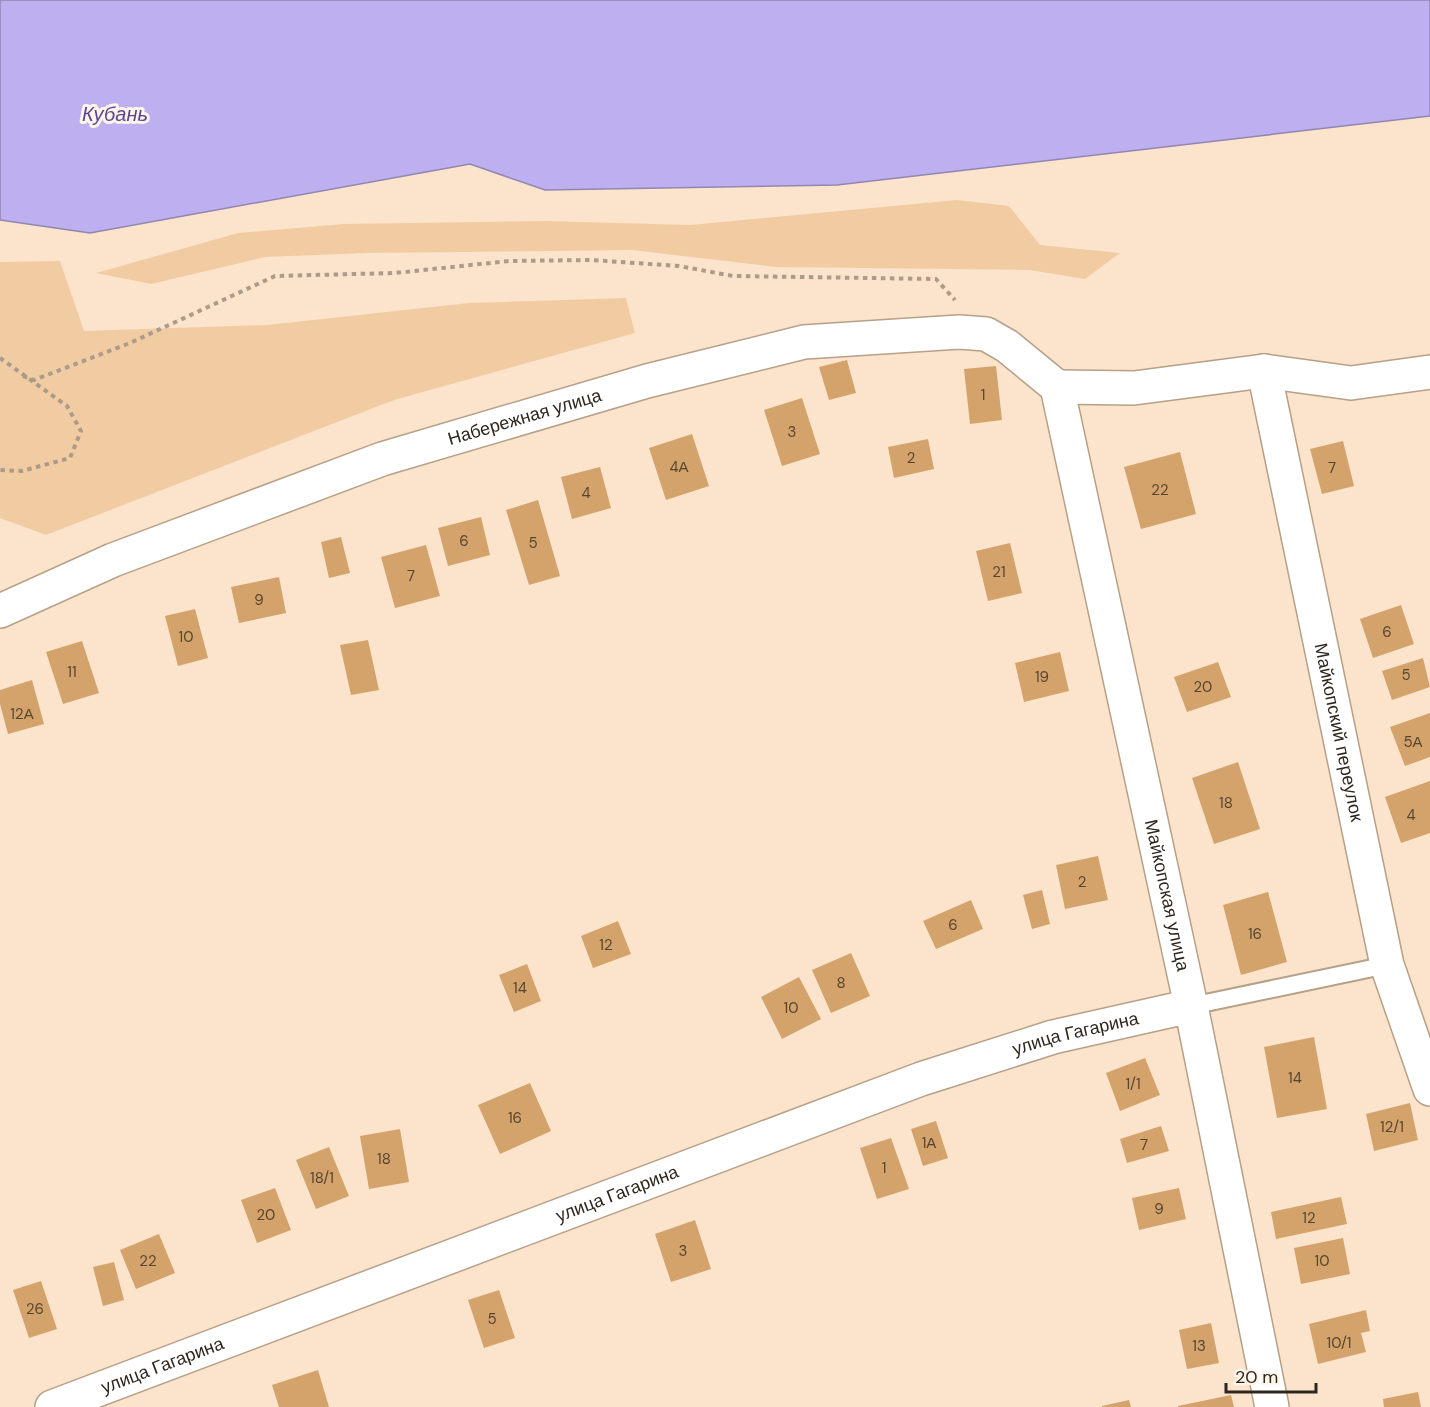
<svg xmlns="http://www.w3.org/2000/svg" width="1430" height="1407" viewBox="0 0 1430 1407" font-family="'DM Sans',sans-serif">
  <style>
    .green { fill: #f1cca3 }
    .water { fill: #bdaff0; stroke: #9286b1; stroke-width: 1.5 }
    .building { fill: #d3a36b }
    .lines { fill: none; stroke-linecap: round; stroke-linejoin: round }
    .lane-casing { stroke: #b6a088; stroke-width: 20 }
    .street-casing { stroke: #b6a088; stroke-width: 36 }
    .path { stroke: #ac9b88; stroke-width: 4; stroke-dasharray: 4.5 4.5; stroke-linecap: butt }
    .lane { stroke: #fff; stroke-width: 16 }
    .street { stroke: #fff; stroke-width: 33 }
    .labels { text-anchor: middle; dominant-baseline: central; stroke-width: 6; stroke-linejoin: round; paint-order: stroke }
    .number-label { font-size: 15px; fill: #584530 }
    .street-label { font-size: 18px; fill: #2f261d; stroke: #fdf4ea }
    .water-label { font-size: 20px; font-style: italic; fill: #5c4694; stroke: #fdf4ea }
  </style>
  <rect width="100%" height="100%" fill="#fbe4cb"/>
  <path class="green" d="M957,200L1009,206L1040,245L1120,253L1085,279L1030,270L776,267L632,250L366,253L265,257L151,284L96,273L238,233L343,224L545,221L690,225Z
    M60,261L84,331L267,325L469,303L626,298L635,333L394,400L46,535L0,518V262Z"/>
  <path class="water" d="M0,0H1430V116L837,185L545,190L470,164L90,233L0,220Z"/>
  <path class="building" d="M847,360L856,393L829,400L819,367Z
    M996,366L1002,420L970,424L964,369Z
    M802,398L820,454L782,466L764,410Z
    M692,434L709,486L666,500L649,448Z
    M928,439L934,469L894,478L888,447Z
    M1343,441L1354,486L1322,494L1310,449Z
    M1180,452L1196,514L1141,529L1124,467Z
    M600,467L611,508L572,519L561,477Z
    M538,500L560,576L529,585L506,510Z
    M481,517L490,555L448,566L438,528Z
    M341,537L350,573L329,578L321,542Z
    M1010,543L1022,593L988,601L976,551Z
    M426,545L440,596L395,608L381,557Z
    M279,577L286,613L239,623L231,587Z
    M1401,605L1414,644L1373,658L1360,619Z
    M195,609L208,658L178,666L165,616Z
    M368,640L379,690L351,695L340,645Z
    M82,641L99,693L63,704L46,652Z
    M1060,652L1069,691L1024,702L1015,663Z
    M1423,658L1430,687L1392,700L1382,671Z
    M1218,662L1231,697L1187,712L1174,677Z
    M32,680L44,724L8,734L0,704V690Z
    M1430,713V757L1405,766L1390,727Z
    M1238,762L1260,829L1214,844L1192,778Z
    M1430,781V833L1401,843L1385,797Z
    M1098,856L1108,900L1065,909L1056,865Z
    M1042,890L1050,924L1032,929L1023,895Z
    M1268,892L1287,962L1241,975L1223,905Z
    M971,900L983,929L936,949L923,921Z
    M618,921L631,954L593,968L581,936Z
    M851,953L870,996L831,1013L812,970Z
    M527,964L541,1001L514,1012L499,975Z
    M799,977L821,1019L782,1039L761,997Z
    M1314,1037L1327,1109L1277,1118L1264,1047Z
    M1145,1058L1160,1095L1120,1111L1106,1073Z
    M530,1083L551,1131L500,1154L478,1105Z
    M1410,1103L1418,1140L1374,1151L1366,1114Z
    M936,1121L948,1158L923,1166L911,1129Z
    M1161,1126L1169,1151L1127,1163L1120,1139Z
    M400,1129L409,1182L369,1189L360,1136Z
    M891,1138L909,1189L877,1199L860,1148Z
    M329,1147L349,1196L316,1209L296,1160Z
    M275,1188L291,1230L257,1243L241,1200Z
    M1179,1188L1186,1219L1139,1230L1132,1198Z
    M1341,1197L1347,1224L1276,1239L1271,1212Z
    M695,1220L711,1269L671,1282L655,1234Z
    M159,1234L175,1273L136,1289L120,1250Z
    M1343,1238L1350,1274L1301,1284L1294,1248Z
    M114,1262L124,1300L103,1306L93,1267Z
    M41,1281L57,1329L29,1338L13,1290Z
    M499,1290L515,1338L484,1348L468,1300Z
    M1366,1310L1370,1331L1361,1333L1366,1352L1318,1364L1309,1324Z
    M1211,1323L1219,1363L1187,1369L1179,1330Z
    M318,1370L329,1407H279L272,1385Z
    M1418,1392L1421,1407H1384L1383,1399Z
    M1231,1395L1234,1407H1178V1406Z
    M1129,1400L1131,1407H1102V1406Z"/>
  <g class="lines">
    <defs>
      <path id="lane" d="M1191,1006L1387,965"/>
      <g id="street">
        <path id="s1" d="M1264,371L1387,965L1430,1089"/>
        <path id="s2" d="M1057,387L1191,1006L1272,1407"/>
        <path d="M1057,387L1134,388L1264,371L1351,383L1430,372"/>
        <path id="s3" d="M0,611L113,560L382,459L647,381L804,342L959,332L986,334L1007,346L1057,387"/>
        <path id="s4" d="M52,1407L921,1079L1053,1037L1191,1006"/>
      </g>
    </defs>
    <use href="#lane" class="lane-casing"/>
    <use href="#street" class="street-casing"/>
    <path class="path" d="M0,358L67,406L81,431L70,458L22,471L0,470
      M23,376L34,380L130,343L275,276L395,273L509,261L591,260L679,266L733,276L936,279L955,300"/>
    <use href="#lane" class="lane"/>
    <use href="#street" class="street"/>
  </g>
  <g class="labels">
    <g class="number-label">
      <text x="983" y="395">1</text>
      <text x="792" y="432">3</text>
      <text x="911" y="458">2</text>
      <text x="679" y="467">4А</text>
      <text x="1332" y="468">7</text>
      <text x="1160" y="490">22</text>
      <text x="586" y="493">4</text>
      <text x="464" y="541">6</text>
      <text x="533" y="543">5</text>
      <text x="999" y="572">21</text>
      <text x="411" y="576">7</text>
      <text x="259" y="600">9</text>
      <text x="1387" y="632">6</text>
      <text x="186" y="637">10</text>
      <text x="72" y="672">11</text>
      <text x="1406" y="675">5</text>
      <text x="1042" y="677">19</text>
      <text x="1203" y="687">20</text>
      <text x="22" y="714">12А</text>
      <text x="1413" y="742">5А</text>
      <text x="1226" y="803">18</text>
      <text x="1411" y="815">4</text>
      <text x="1082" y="882">2</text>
      <text x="953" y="925">6</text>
      <text x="1255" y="934">16</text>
      <text x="606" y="945">12</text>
      <text x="841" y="983">8</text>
      <text x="520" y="988">14</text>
      <text x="791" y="1008">10</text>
      <text x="1295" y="1078">14</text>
      <text x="1133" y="1084">1/1</text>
      <text x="515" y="1118">16</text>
      <text x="1392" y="1127">12/1</text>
      <text x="929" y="1143">1А</text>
      <text x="1144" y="1145">7</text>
      <text x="384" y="1159">18</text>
      <text x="884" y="1168">1</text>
      <text x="322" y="1178">18/1</text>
      <text x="1159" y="1209">9</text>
      <text x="266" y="1215">20</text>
      <text x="1309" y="1218">12</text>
      <text x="683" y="1251">3</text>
      <text x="148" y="1261">22</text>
      <text x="1322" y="1261">10</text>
      <text x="35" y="1309">26</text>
      <text x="492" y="1319">5</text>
      <text x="1339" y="1343">10/1</text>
      <text x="1199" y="1346">13</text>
    </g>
    <g class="street-label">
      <text stroke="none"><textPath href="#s3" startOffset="560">Набережная улица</textPath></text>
      <text stroke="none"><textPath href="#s1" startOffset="369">Майкопский переулок</textPath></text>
      <text stroke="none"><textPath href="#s2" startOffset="520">Майкопская улица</textPath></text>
      <text stroke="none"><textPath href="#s4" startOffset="1090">улица Гагарина</textPath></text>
      <text stroke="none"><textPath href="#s4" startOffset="604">улица Гагарина</textPath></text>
      <text stroke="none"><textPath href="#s4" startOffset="118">улица Гагарина</textPath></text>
    </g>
    <g class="water-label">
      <text x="115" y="114">Кубань</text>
    </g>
  </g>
  <path d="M1226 1383v9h90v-9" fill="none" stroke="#2f261d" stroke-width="3"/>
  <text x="1235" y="1383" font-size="18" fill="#2f261d" stroke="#fdf4ea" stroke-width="4.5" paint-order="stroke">20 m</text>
</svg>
